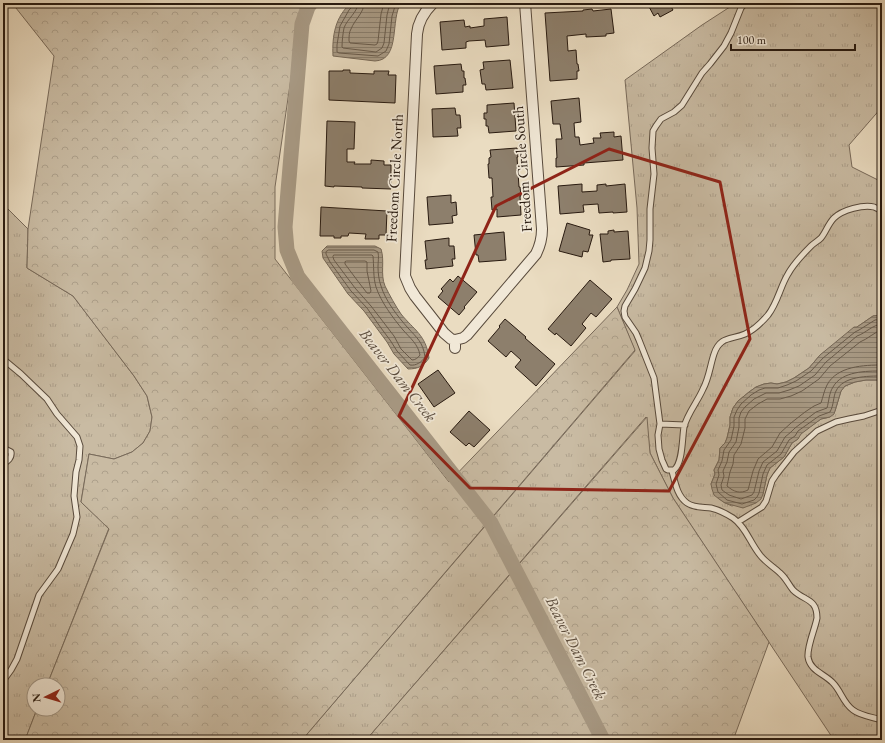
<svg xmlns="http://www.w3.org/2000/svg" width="885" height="743" viewBox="0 0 885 743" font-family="'EB Garamond',serif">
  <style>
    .grass { fill: url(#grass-tufts); stroke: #786a5a }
    .forest { fill: url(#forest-crowns); stroke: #786a5a }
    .water { fill: url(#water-rules); stroke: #756756 }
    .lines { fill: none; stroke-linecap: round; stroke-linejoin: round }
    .shore { stroke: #685a4a; stroke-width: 1 }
    .river { stroke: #a89a85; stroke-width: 15 }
    .building { fill: #8d7f6c; stroke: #281a10 }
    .service-casing { stroke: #584a3c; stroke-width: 7 }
    .minor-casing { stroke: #584a3c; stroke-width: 12 }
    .service { stroke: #f1e8d7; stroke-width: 5 }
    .minor { stroke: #f1e8d7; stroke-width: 10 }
    .marked { fill: none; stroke: #8f2418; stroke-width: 3; stroke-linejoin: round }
    .labels { text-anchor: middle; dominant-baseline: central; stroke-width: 3.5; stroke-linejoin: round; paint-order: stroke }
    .street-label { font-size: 15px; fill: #281a10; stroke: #f1e8d7 }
    .water-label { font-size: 16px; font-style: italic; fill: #5b4d3f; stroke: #f1e8d7 }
  </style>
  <defs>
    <pattern id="grass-tufts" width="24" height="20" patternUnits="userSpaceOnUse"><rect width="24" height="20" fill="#c9bba3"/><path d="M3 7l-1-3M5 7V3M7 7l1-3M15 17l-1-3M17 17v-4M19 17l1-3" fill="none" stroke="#ada08b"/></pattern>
    <pattern id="forest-crowns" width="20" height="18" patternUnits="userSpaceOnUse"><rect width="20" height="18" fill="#c9bba3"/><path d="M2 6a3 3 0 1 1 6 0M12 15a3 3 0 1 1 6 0" fill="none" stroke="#ada08b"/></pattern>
    <pattern id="water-rules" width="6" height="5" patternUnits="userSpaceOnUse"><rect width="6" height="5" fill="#a89a85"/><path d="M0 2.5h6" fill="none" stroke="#897d6b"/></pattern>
  </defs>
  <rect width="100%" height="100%" fill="#eadcc1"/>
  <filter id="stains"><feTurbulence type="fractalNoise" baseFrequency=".005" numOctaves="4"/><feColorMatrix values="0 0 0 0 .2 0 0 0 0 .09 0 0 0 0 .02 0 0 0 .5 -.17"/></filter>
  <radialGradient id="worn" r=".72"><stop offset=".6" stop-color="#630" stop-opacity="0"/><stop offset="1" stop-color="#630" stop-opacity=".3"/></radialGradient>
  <path class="grass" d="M736,3H882V107L849,145L852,167L882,182V315L873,316L857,327L820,355L809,368L794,378L786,382L777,384L771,383L764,384L756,387L749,392L738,401L733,408L730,417V425L727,438L725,443L720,448L719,460L714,470L715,474L711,484C718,497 717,500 732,506L763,494L767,475L770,468L784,457L792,443L798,439L800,434L821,419L830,417L835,411L841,391L845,386L855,382L866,380H882V740H834L673,498L650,453L646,417L366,740H302L635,351L617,307L627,290L639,264L637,208L625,80L702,25Z
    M3,204L28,229L27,268L73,296L134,376L147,396L152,417L150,431L143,443L132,452L114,459L89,454L81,502L109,528L47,685H34V709H37L25,740H3Z"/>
  <path class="forest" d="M12,3H302L275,187V259L449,482L617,307L635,350L302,740H25L37,709H58V685H47L109,529L81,502L89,454L114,459L132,452L143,443L150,431L152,417L147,396L134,376L73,296L27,268L28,229L54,56Z
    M647,417L650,453L673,498L769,642L735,735L739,740H366Z"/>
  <path class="water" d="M351,3H401C390,19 401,60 375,61L333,56C332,36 335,17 351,3Z
    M327,246H375L381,249C385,261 380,274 385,286C390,296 395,305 401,314C414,330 426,335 429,358C424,366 418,369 408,369L394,354L387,342L364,311L348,294L323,258L322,251Z
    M882,315V380H866L855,382L845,386L841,391L835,411L834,414L830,417L821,419L801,434L798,439L792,443L784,457L770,468L767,475L763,494L761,499L756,503L743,508L725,503L719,499L714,495L712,489L711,484L715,474L714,470L719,460L720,448L725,443L727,438L730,425V417L733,408L738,401L749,392L756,387L764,384L771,383L777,384L786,382L794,378L809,368L820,355L854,327H857L873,316Z"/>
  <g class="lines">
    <path class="shore" d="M353,3V6L349,10L340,26L337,45V52L339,53L378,56L386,51L389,44L392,16L396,3
      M358,3C358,12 347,19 344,28C343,33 342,41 342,47L343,48L376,52L382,48L384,43L387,15L390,3
      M364,3C364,13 355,19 351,29C349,32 349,37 349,41L350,43L375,45L377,44L378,41L381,14L384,3
      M329,250H374L378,252C379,257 378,262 378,267C378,273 379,281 381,286C385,300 398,317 408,328C417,338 423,342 425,357C422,362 416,366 410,365L397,351L390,340L381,328L367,308L351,291L330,262L326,254V252Z
      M334,255H372L373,256C374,266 373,277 376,287C381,302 393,318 403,330C410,338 418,344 420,355C418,358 415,360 412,360L401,349L394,336L371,306L355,288L334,260L333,257Z
      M347,261H365L367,262V271L371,291L370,293H367L360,284L345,264V262Z
      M882,319L875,320L859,330L855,332L823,358L811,371L796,381L787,385L778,388H765L759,390L751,395L741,404L737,410L734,417V426L731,440L724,450L722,461L718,470L719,475L716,484L718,492L727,500L742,504L754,500L757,497L759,493L763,474L767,465L781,454L789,440L795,436L798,431L819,416L830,412C834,405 833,397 836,391C843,376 868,376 882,376
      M882,324C872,325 866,333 857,336L826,362L815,375L799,386L789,390L779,393H766L754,399L745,407L741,412L739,418V427L736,442L729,452L727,462L723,471L724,476L721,485L722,490L729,495L741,499L752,495L754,492L759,471L763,462L777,451L785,437L791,432L795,428L816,412L827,408C829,401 829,393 833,387C842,371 866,371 882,371
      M882,330C874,332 868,339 860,342L830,366L819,379L802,391L791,396L780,399H767L758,404L749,411L745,419V428L741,444L734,455L733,464L730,472L727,486C734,492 740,494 748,490L753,471L758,459L772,447L780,433L791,423L805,412L814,406L821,403C823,397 824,391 827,385C837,366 864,365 882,365"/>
    <path class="river" d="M311,3L308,7L302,24L285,227L287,250L298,277L491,523L603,740"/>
  </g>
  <path class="building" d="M647,3H669L673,10L660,17L658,13L654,16Z
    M592,9L593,11L611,9L614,33L606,34V36L586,37V34L567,36L568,51L576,50L577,64H578L579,71H577V79L550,81L545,13L583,11V10Z
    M507,17L509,45L486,47L485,40L469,41L466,42V48L442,50L440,22L464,20L465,27L470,26V28L484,26V19Z
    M510,60L513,88L486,90L485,84H482L480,70L484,69L483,62Z
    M461,64L462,71H464V78H465L466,85H463V92L436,94L434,66Z
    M343,70H350V73L374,74V71H389L388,75H396L395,103L329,100V71H343Z
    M579,98L581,122L574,123L575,137H579L580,145L594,143L593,138H601L600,133L614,132V137L621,136L623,160L584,163V165L556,167V158H557L556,139H562L560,124H553L551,101Z
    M514,103L516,131L489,133L488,126H486V119H484V113H487V105Z
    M455,108L456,115H460L461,128H457L458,136L433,137L432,109Z
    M327,121L355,122L354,149H347V162H355L354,164H371V160L384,161V165H391V189L362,188V187L334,186V187L325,186Z
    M517,148L518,157H517L519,187H520L521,196H520L521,215L497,217V209L492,210L491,197H493L492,178H489L488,164H489V158L491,157L490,150Z
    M582,184V192L597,191V185L606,184V186L625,184L627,212L613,213V212L599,213L598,204L583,205L584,212L560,214L558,186Z
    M451,195V203L456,202L457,215L452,216L453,223L429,225L427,197Z
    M321,207L387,211L386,235H379V239H365L366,234L349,233L348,236H341V238H334V236H320Z
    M567,223L590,230L589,235H593L588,252L583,251L582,257L559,251Z
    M614,230V232L628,231L630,259L611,260V261L603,262L600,234H608V231Z
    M504,232L506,260L479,262L478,255H476L474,235Z
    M449,238V246H454L455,259H452L453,266L426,269L425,260H427L425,241Z
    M458,276L477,292L464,307L465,308L459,315L438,297L443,291L441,289L450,279L453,282Z
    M590,280L612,299L596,317L591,313L582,324L586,328L571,346L556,333L555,335L548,329Z
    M505,319L526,337L525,338L555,364L536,386L515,367L521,360L511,351L506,357L488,341L500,327L499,326Z
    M438,370L455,393L434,407L418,384Z
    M469,411L490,430L474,447L469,443L466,446L450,432Z"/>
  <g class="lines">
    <defs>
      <path id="service" d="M745,3L741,8L731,33L724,46L710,64L702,73L682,105L674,112L661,119L656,126L653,131L652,148L654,174L650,209V240L649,251L645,268L635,289L625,306L624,311L625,317L636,333L639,340L654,378L660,424L658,435L659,449L662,460L666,469L668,470H674C683,463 682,438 684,427C687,414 698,401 703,389C709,378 710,366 714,354C720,336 731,340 745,334C754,330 762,322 768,315C778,302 780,287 788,274C794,263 803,254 811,246C814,243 818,241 821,238C826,232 828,224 834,218C842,210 864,204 874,207C877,208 880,210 882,212
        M3,359L21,374L47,399L57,414L77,437L80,446L79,460L76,472L74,496L77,517L73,534L58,569L39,595L17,659L11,670L3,681
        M660,424L685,425
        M3,448L11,452C12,458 8,461 3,464
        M672,471C675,482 677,496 687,503C694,508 703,507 711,508C719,510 727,514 733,518C746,527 750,543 760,555C765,562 774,567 780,573C786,578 788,584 793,590C804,601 817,598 817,618C815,629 807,646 808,657C810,671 825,674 833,683C841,691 843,703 853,710C861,716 872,717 882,720
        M738,522L762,507L766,501L772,481L776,475L794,452L817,431L836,422L849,419L864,416L882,410"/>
      <path id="minor" d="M433,3C424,12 418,22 417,34L405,276L410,288L415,296L444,333L451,339L455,340
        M455,348V340L463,338L467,335L536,254C540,246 542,239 542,229L525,3"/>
    </defs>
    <use href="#service" class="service-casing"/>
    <use href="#minor" class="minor-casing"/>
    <use href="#service" class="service"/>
    <use href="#minor" class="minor"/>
  </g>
  <path class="marked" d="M609,149L720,182L750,339L669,491L470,488L399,416L496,206Z"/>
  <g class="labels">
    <g class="street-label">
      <text transform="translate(522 169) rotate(-94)">Freedom Circle South</text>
      <text transform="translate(394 178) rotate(-87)">Freedom Circle North</text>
    </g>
    <g class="water-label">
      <text transform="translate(398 375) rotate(52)">Beaver Dam Creek</text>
      <text transform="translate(576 648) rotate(63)">Beaver Dam Creek</text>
    </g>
  </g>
  <rect width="885" height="743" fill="none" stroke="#eadcc1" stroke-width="16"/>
  <rect x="4" y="4" width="877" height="735" fill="none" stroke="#281a10" stroke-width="2"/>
  <rect x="8" y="8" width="869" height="727" fill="none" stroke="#281a10"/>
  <g transform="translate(46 697) rotate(265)"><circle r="19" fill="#f1e8d7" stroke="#a19687"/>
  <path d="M0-3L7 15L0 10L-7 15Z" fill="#8f2418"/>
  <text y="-6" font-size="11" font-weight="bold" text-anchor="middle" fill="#281a10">N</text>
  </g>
  <path d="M731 44v6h124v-6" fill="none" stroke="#281a10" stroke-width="2"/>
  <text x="737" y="44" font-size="12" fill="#281a10" stroke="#f1e8d7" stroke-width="3" paint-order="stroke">100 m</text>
  <rect width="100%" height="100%" filter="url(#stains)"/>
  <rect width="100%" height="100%" fill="url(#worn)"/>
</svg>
